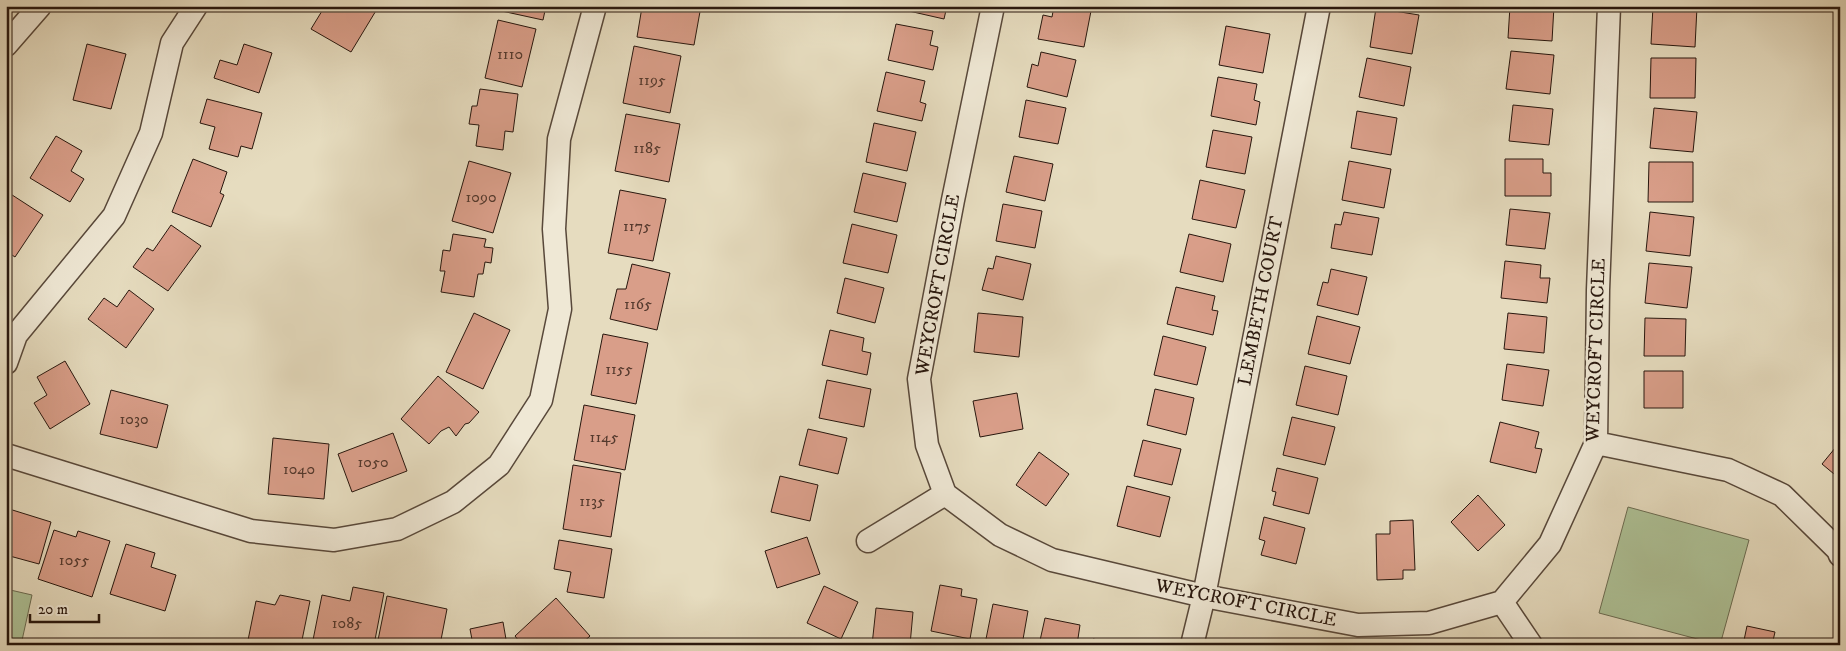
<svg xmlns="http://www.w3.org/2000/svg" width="1846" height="651" viewBox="0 0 1846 651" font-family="'IM FELL DW Pica',serif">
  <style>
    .green { fill: #aec297; stroke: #6b6c52 }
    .building { fill: #d99e89; stroke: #28170e }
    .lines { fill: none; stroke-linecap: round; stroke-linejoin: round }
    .minor-casing { stroke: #58483a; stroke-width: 25 }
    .minor { stroke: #efe8d5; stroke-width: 22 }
    .labels { text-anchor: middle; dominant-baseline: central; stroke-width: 5; stroke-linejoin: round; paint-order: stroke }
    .number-label { font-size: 16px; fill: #54392d }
    .street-label { font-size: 19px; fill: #28170e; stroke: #efe8d5 }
  </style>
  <rect width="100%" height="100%" fill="#e6dcbf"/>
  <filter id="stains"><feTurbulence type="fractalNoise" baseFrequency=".004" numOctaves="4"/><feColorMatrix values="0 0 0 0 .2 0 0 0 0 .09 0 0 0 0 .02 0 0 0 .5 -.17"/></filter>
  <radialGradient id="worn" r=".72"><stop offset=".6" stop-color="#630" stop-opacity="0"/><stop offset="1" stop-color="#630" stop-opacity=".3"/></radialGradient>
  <path class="green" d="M1628,507L1749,540L1720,645L1599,613Z
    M6,589L32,595L21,645H6Z"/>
  <path class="building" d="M325,6H373L377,9L351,52L311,29Z
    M498,6H546L543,20L497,10Z
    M655,6H701L694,45L637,37L642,7L654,9Z
    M900,6H947L944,19L900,9Z
    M1054,6H1069L1091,11L1084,47L1038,39L1043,15L1052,17Z
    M1193,6H1215L1214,10Z
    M1510,6H1554L1552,41L1508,38Z
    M1653,6L1697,7L1695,47L1651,44Z
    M1376,8L1419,15L1412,54L1370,47Z
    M498,20L536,29L522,87L485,78Z
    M896,24L933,31L930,45L938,47L933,70L888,60Z
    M1226,26L1270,34L1263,73L1219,65Z
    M87,44L126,54L111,109L73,100Z
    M244,44L272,53L259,93L214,78L220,60L237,65Z
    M634,46L681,56L670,113L623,103Z
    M1511,51L1554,55L1550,94L1506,89Z
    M1041,52L1076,60L1067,97L1027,87L1032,64L1038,66Z
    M1367,58L1411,67L1404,106L1359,97Z
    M1651,58H1696L1695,98H1650Z
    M886,72L925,81L920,102L926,104L922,121L877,111Z
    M1218,77L1257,84L1254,100L1260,102L1256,125L1211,116Z
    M480,89L518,94L513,132L505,131L503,150L476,146L479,125L469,124L472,106H477Z
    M207,99L262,113L252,149L241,146L238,157L209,149L215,127L200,123Z
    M1026,100L1066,108L1058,144L1019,137Z
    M1513,105L1553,109L1549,145L1509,141Z
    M1654,108L1697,112L1693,152L1650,148Z
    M1357,111L1397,118L1391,155L1351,148Z
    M626,114L680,124L669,182L615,171Z
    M874,123L916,132L907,171L866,162Z
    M1213,130L1252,137L1245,174L1206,167Z
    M56,136L82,151L71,171L84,179L70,202L30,178Z
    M1014,156L1053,164L1045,201L1006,192Z
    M193,159L227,172L220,193L224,195L211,227L172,212Z
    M1505,159H1543V173H1551V196H1505Z
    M469,161L511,173L493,233L452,221Z
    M1349,161L1391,169L1384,208L1342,200Z
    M1649,162H1693V202H1648Z
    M863,173L906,183L897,222L854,212Z
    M1200,180L1245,190L1236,228L1192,219Z
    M620,190L666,199L653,261L608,253Z
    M6,191L43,215L15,257L6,251Z
    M1003,204L1042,211L1035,248L996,241Z
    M1510,209L1550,213L1545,249L1506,245Z
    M1344,212L1379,218L1372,255L1331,248L1335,224L1341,225Z
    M1650,212L1694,217L1690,256L1646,251Z
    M852,224L897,235L888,273L843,263Z
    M171,225L201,246L168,291L133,267L147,248L153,251Z
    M453,234L486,239L484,247L493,248L491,263L485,262L483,274H478L474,297L441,292L445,271H440L443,250L450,251Z
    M1189,234L1231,244L1223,282L1180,272Z
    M996,256L1031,264L1023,300L982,290L988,268L993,269Z
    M1505,261L1541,265L1540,278H1550L1547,303L1501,298Z
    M1649,263L1692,267L1687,308L1645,303Z
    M632,264L670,273L657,330L610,319L617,289H626Z
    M1331,269L1367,277L1358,315L1317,305L1323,282L1328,283Z
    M845,278L884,288L875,323L837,313Z
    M1176,287L1215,296L1212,310L1218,311L1213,335L1167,324Z
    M129,290L154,309L126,348L88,319L104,298L117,307Z
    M474,313L510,330L483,389L446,372Z
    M978,313L1023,317L1019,357L974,352Z
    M1508,313L1547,317L1544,353L1504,349Z
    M1317,316L1360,327L1350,364L1308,354Z
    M1645,318L1686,319L1685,356H1644Z
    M830,330L864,338L862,351L871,353L867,375L822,365Z
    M603,334L648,343L636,404L591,395Z
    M1163,336L1206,347L1197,385L1154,375Z
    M65,361L90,404L50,429L34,403L47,395L37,377Z
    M1507,364L1549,370L1543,406L1502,400Z
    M1305,366L1347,376L1338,415L1296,405Z
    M1644,371H1683V408H1644Z
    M438,376L479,412L469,423L465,424L456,436L449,427L441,431L429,444L401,419Z
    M827,380L871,389L864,427L819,418Z
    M1155,389L1194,398L1186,435L1147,425Z
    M111,390L168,405L157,448L100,434Z
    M1017,393L1023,429L980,437L973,401Z
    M584,405L635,415L625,470L574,460Z
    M1292,417L1335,427L1325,465L1283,455Z
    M1500,422L1539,432L1535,448L1542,449L1536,473L1490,462Z
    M808,429L847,438L838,474L799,465Z
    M393,433L407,471L352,492L338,454Z
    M273,438L329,444L324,499L268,494Z
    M1143,440L1181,449L1172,485L1134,476Z
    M1840,442V479L1822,464Z
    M1039,452L1069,474L1046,506L1016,485Z
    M573,465L621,473L611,537L563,529Z
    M1277,468L1318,478L1309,514L1273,505L1276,492L1272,491Z
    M780,476L818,485L810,521L771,512Z
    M1127,486L1170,497L1160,537L1117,526Z
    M1478,495L1505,525L1478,551L1451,522Z
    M6,508L51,522L39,564L6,555Z
    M1264,517L1305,528L1296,564L1261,555L1265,541L1259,539Z
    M1413,520L1415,570H1403V579L1377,580L1376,534H1390V521Z
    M54,530L76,537L78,531L110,541L92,597L38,579Z
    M807,537L820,574L777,588L765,551Z
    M559,540L612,549L604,598L567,592L571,572L554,569Z
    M126,544L155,553L151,567L176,575L165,611L110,594Z
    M940,585L962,589L961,596L977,599L970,639L931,631Z
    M824,586L858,602L841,639L807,623Z
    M353,587L384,593L374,645H312L322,595L350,601Z
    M280,595L310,601L301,645H247L256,601L275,605Z
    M387,596L447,609L440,645H377Z
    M556,598L590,636L580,645H522L515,636Z
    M993,604L1028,611L1022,645L985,644Z
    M876,608L913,612L910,645H872Z
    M1045,618L1080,625L1077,645H1039Z
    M503,622L507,645H473L470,629Z
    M1747,626L1775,632L1772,645H1743Z
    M1093,639L1124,645H1092Z"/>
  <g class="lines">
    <defs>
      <path id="minor" d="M993,6L953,200L919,379L927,445L945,494L1000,535L1052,560L1204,596L1358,625L1429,623L1502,602L1550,544L1596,443L1598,290L1609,6
        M6,45L40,6
        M6,363L16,335L114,216L151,133L172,43L196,6
        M1596,443L1728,470L1782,495L1838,550L1840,555
        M6,455L251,531L334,540L397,529L453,502L499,465L541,400L560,309L554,229L559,139L595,6
        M868,541L945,494
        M1502,602L1531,645
        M1192,645L1204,596L1319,6"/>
    </defs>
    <use href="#minor" class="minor-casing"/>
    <use href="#minor" class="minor"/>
  </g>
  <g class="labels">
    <g class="number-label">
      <text x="510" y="54">1110</text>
      <text x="652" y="80">1195</text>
      <text x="647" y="148">1185</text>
      <text x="481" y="197">1090</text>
      <text x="637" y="226">1175</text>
      <text x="638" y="304">1165</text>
      <text x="619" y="369">1155</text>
      <text x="134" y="419">1030</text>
      <text x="604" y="437">1145</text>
      <text x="373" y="462">1050</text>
      <text x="299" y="469">1040</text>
      <text x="592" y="501">1135</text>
      <text x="74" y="560">1055</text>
      <text x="347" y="623">1085</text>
    </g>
    <g class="street-label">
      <text transform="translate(938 285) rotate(-80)">WEYCROFT CIRCLE</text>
      <text transform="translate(1261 301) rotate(-79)">LEMBETH COURT</text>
      <text transform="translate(1596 350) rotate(-88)">WEYCROFT CIRCLE</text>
      <text transform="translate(1246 603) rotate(11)">WEYCROFT CIRCLE</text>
    </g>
  </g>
  <rect width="1846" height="651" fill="none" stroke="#e6dcbf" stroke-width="25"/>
  <rect x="8" y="8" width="1831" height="636" fill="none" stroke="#28170e" stroke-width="2.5"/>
  <rect x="12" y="12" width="1821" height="626" fill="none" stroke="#28170e"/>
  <path d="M30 614v8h69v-8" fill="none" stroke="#28170e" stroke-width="2.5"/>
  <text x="38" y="614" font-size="15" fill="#28170e" stroke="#efe8d5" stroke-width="4" paint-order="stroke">20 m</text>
  <rect width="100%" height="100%" filter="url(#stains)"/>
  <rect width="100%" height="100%" fill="url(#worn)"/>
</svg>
